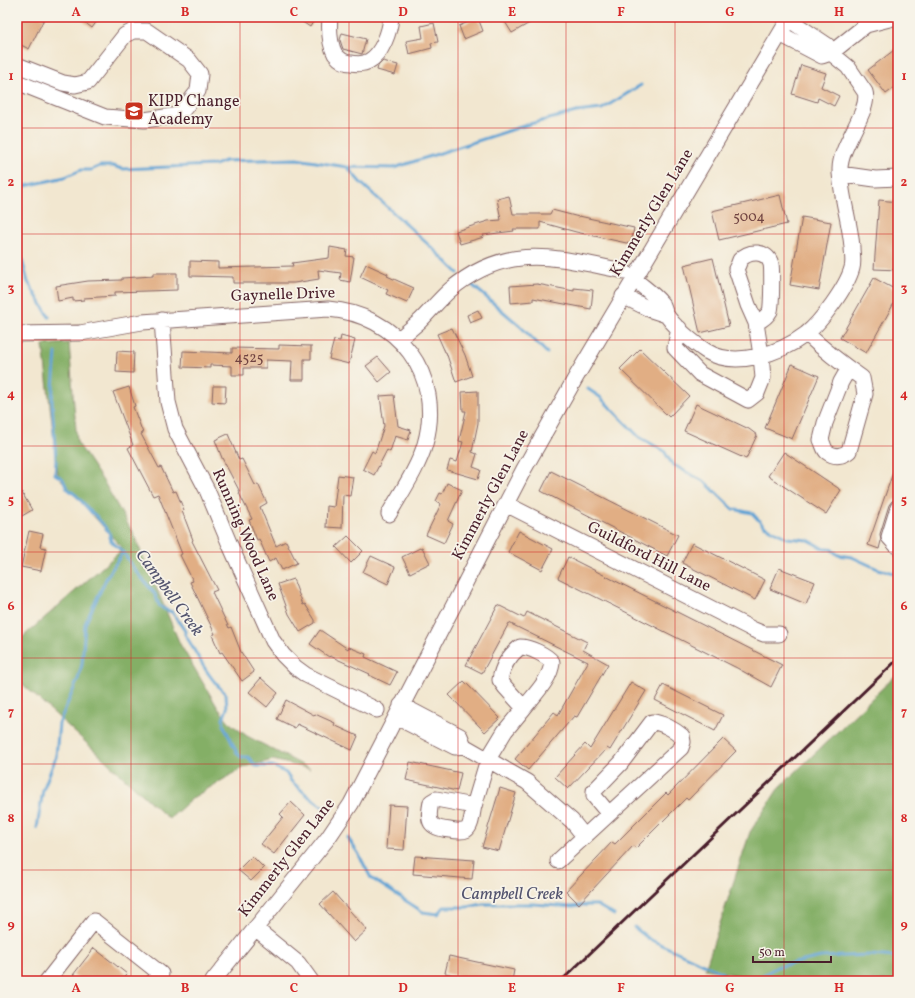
<svg xmlns="http://www.w3.org/2000/svg" width="915" height="998" viewBox="0 0 915 998" font-family="Vollkorn,serif">
  <style>
    .forest { fill: #84af66; stroke: #676748 }
    .lines { fill: none; stroke-linecap: round; stroke-linejoin: round }
    .stream { stroke: #60a3d4; stroke-width: 3 }
    .building { fill: #e1ae84 }
    .minor-casing { stroke: #856565; stroke-width: 17 }
    .minor { stroke: #fff; stroke-width: 15 }
    .rail { stroke: #4a1f2b; stroke-width: 3 }
    .grid { fill: none; stroke: #d62828; stroke-width: 1; stroke-opacity: 0.55 }
    .labels { text-anchor: middle; dominant-baseline: central; stroke-width: 3.5; stroke-linejoin: round; paint-order: stroke }
    .number-label { font-size: 14px; fill: #704341 }
    .poi-label { font-size: 16px; fill: #4a1f2b; stroke: #f7f3e8; text-anchor: start }
    .street-label { font-size: 16px; fill: #4a1f2b; stroke: #f7f3e8 }
    .water-label { font-size: 17px; font-style: italic; fill: #53546f; stroke: #f7f3e8 }
    .neatline { fill: none; stroke: #d62828; stroke-width: 1.5 }
    .grid-label { font-size: 13px; text-anchor: middle; font-weight: bold; fill: #d62828 }
  </style>
  <rect width="100%" height="100%" fill="#f7f3e8"/>
  <filter id="ink" filterUnits="userSpaceOnUse"><feTurbulence type="fractalNoise" baseFrequency=".025" numOctaves="2"/><feDisplacementMap in="SourceGraphic" scale="8" xChannelSelector="R" yChannelSelector="G"/><feConvolveMatrix kernelMatrix="1 2 1 2 8 2 1 2 1" color-interpolation-filters="sRGB"/></filter>
  <filter id="wash" filterUnits="userSpaceOnUse"><feTurbulence type="fractalNoise" baseFrequency=".012" numOctaves="4" result="noise"/><feDisplacementMap in="SourceGraphic" scale="16" xChannelSelector="R" yChannelSelector="G"/><feGaussianBlur stdDeviation="0.9" result="paint"/><feColorMatrix in="noise" values="0 0 0 0 0 0 0 0 0 0 0 0 0 0 0 0 0 1.4 0 .05"/><feComposite in="paint" operator="in"/></filter>
  <g filter="url(#wash)">
    <rect width="100%" height="100%" fill="#f2e7d0"/>
    <path class="forest" d="M69,343L77,442L105,484L134,535L180,644L218,708L231,724L247,736L310,769L273,760L244,767L194,797L169,819L17,679V642L123,549L58,476L43,345Z
      M898,673V981H769L705,969L750,832L778,789Z"/>
    <g class="lines">
      <path class="stream" d="M347,167L360,182L432,248L458,273
        M17,188L65,177L81,170H91L100,166H113L122,169L215,165L225,161L297,159L347,167L394,168L530,124L576,112L602,109L641,85
        M17,241L28,282L49,317
        M471,284L520,326L547,353
        M56,353L52,400L56,461L55,474L63,479L67,488L77,496L91,512L96,516L109,532L111,541L123,552L135,570L155,594L159,605L164,609L172,612L185,631V634C198,656 207,677 226,694L227,709L223,719L224,726L237,753L241,757H248L256,766H273L286,773L291,781L308,796L326,809
        M588,389L600,397L639,437L664,451L672,464L705,482L733,509L752,513L764,526L787,538L808,540L824,549H831L838,555L852,557L878,569L898,574
        M37,828L43,790L56,757L59,723L78,679L82,664L85,624L107,577L123,552
        M348,838L358,853L371,878L423,912L438,914L444,907H468L483,904H533L572,907L587,905H597L614,915
        M634,927L649,939L721,972L728,981
        M746,981L756,979L777,967L821,957L869,955L898,957"/>
    </g>
    <g id="blocks">
      <path class="building" d="M17,17H45L29,49L17,43Z
        M78,17H100L92,28Z
        M295,17H316L310,27Z
        M502,17H540L512,33Z
        M478,18L483,31L464,39L459,26Z
        M434,23L438,42L431,43L432,48L409,54L406,41L423,38L421,26Z
        M342,33L366,39L362,54L343,49L340,40Z
        M898,47V85L886,94L868,70Z
        M383,61L398,65L395,75L377,70L378,66Z
        M801,65L826,73L821,87L839,96L834,106L818,98L817,102L792,94Z
        M780,195L787,224L719,240L712,211Z
        M509,196L513,214H550L552,210L579,217V216L634,228L631,244L576,232L540,222V229H513L514,231L483,235L484,237L460,244L456,231L488,221L501,220L497,199Z
        M879,200L898,202V270L874,269Z
        M802,217L831,222L819,290L790,285Z
        M330,247L347,250L346,256L354,257L350,282L340,280L341,273L318,270L319,279L294,283H233V277L190,276V261L218,262V268L293,266L292,263L329,258Z
        M713,258L729,326L700,333L684,265Z
        M366,264L388,274L387,276L414,288L407,303L386,294L388,290L360,277Z
        M153,273H177V290L115,292V296L84,298V300L73,301V298L58,301L56,286L88,281L122,280V278L153,276Z
        M874,278L898,291V296L866,353L840,338Z
        M537,284L574,291V288L593,290L591,309L533,298V301L511,303L510,286Z
        M478,310L482,318L470,323L467,315Z
        M452,328L465,355L472,376L456,382L446,352H445L437,334Z
        M341,336L355,340L349,364L329,359L334,340L340,341Z
        M279,345L311,346V359H304V380H291L292,361L266,360V368H244V375H232V366L210,365V368L182,367L183,351L232,353V348L279,349Z
        M640,349L689,396L669,417L620,369Z
        M117,351L134,352L133,373L116,372Z
        M378,357L391,372L379,382L366,366Z
        M792,364L819,376L792,439L765,428Z
        M213,386H226L225,403L212,402Z
        M129,387L135,406L133,407L143,433L141,434L159,468L161,467L173,492L176,491L184,510L182,511L193,540L192,541L217,590L212,592L229,628L231,627L241,652L254,672L242,681L222,652L220,653L212,635L215,634L190,582L193,581L180,555L182,554L158,494L153,496L128,448L133,445L113,392Z
        M478,391V423L472,452L477,454L473,467L481,470L478,479L447,470L450,460L457,462L463,442L459,441L466,411H463L462,392Z
        M394,395L398,426L411,430L408,440L395,436L390,452L387,450L374,475L363,469L372,451L375,453L384,426L380,396Z
        M696,404L749,429L757,435L746,459L684,431Z
        M228,434L239,460L242,459L255,485L258,484L267,503L260,507L276,546L286,541L297,563L282,570L276,558L269,562L259,539L257,540L249,520L252,519L239,493L240,492L222,458L215,440Z
        M784,452L841,490L826,514L768,476Z
        M897,461H898V499L892,501L889,505L880,534L881,541L879,549L868,545Z
        M551,471L678,535L667,556L541,491Z
        M338,475L353,477L350,496L343,495L342,528L326,527L327,506L334,507Z
        M447,483L462,490L448,521L453,524L444,543L426,535L441,504L436,501L440,493L442,494Z
        M17,484L32,510L22,516H19L17,512Z
        M29,531L43,534L40,547L46,548L41,571L21,567Z
        M519,531L553,549L542,570L508,552Z
        M348,536L363,551L351,563L336,547Z
        M692,543L765,580L755,600L682,563Z
        M422,547L430,563L410,573L402,557Z
        M371,556L395,567L388,584L363,572Z
        M568,557L782,665L771,687L737,668L558,578Z
        M779,568L815,582L806,604L770,589Z
        M293,579L303,605L305,604L315,620V623L300,632L289,614L278,584Z
        M498,605L524,618L527,612L587,642L583,650L608,664L577,717L574,716L528,770L515,759L554,712L558,715L588,662L509,623L482,673L466,665Z
        M320,630L348,649L349,647L366,654L365,657L397,672L390,685L369,675L370,674L330,656L329,657L310,644Z
        M261,678L278,693L267,707L249,692Z
        M464,681L500,718L485,732L449,695Z
        M631,682L646,691L610,750L607,748L568,789L555,777L585,744L590,749Z
        M663,685L723,715L715,731L655,700Z
        M286,700L314,715L315,714L335,723L334,725L358,736L352,750L297,724L295,728L277,719Z
        M723,739L736,751L688,800L686,798L636,848L633,846L579,904L566,891L612,842L615,844L666,793L668,795Z
        M410,762L461,773L457,791L406,780Z
        M500,788L516,793L499,851L482,847Z
        M291,802L305,815L274,854L261,844L283,817L280,814Z
        M389,805L407,806L404,850L386,849Z
        M252,856L264,868L251,881L238,870Z
        M415,856L474,860L472,879L413,874Z
        M333,892L367,930L354,942L320,904Z
        M94,948L127,974L121,981H81L73,975Z
        M449,956L514,970L512,981H480L445,973Z"/>
    </g>
  </g>
  <g filter="url(#ink)">
    <use href="#blocks" fill-opacity="0" stroke="#856565" stroke-width="1"/>
    <g class="lines">
      <defs>
        <path id="minor" d="M330,17C329,29 329,43 335,54C339,59 345,63 351,63C357,64 364,64 369,61C382,54 390,31 391,17
          M780,34L822,56L831,53L866,25L897,17
          M17,65L63,83L75,85L88,82L125,35L133,31H147L189,60L200,74L198,91L179,115L144,120L105,117L17,82
          M840,174L875,179L898,178
          M634,279C643,287 654,294 661,303C664,306 664,311 666,314C672,325 695,344 706,351C735,369 781,353 806,334C821,322 847,287 852,268C854,261 852,254 852,247C850,221 840,194 840,169C840,145 871,110 865,92L848,67L831,53L827,45L788,19
          M623,296L651,310L666,315
          M162,320L168,402L175,429L207,490L230,545L273,641L283,655L295,667L306,675L377,710
          M679,328L675,348L700,374L748,400L757,393L763,378L761,355L756,323L748,305L736,269C738,266 739,263 740,260C749,250 767,250 771,264C772,268 772,308 770,311C767,317 762,320 756,323
          M17,334L80,333L142,322L328,309C397,314 445,375 425,444C419,466 401,493 389,514
          M807,334C824,350 842,364 862,378L865,394L849,451C843,456 835,458 827,452C824,450 823,443 821,440L825,423L841,382L845,375L852,371
          M399,339C406,333 413,327 420,321C430,311 439,300 450,290C508,241 557,258 624,271
          M506,504L754,630L764,634H779
          M898,508L889,537L898,547
          M520,647C530,647 546,655 552,662C551,679 534,695 524,708L505,687L500,680C502,667 510,655 520,647Z
          M401,705L460,736L464,746
          M396,717L455,747L464,746L527,782L572,821L584,836
          M652,722C661,722 675,730 682,736L683,742L681,748L609,814L594,796V791L621,763Z
          M436,799L474,806C472,813 472,826 466,830C462,832 455,831 450,830C429,828 427,822 431,802Z
          M474,806L488,759L505,731L524,708
          M558,861L609,814
          M255,928L298,963L311,981
          M47,981L94,921L161,974L154,981
          M213,981L328,838L351,804L524,469L576,377L790,17"/>
      </defs>
      <use href="#minor" class="minor-casing"/>
      <use href="#minor" class="minor"/>
      <path class="rail" d="M561,981L898,659"/>
    </g>
  </g>
  <path class="grid" d="M131,17V981M240,17V981M349,17V981M458,17V981M566,17V981M675,17V981M784,17V981M17,128H898M17,234H898M17,340H898M17,446H898M17,552H898M17,658H898M17,764H898M17,870H898"/>
  <defs>
    <symbol id="school-square" viewBox="-11 -11 22 22"><rect x="-9" y="-9" width="18" height="18" rx="4" fill="#c8321e" stroke="#f7f3e8"/><path d="M0-5L7-2L0 1L-7-2ZM-4 1L0 2.5L4 1V4Q0 6-4 4Z" fill="#fff"/></symbol>
  </defs>
  <g fill-rule="evenodd">
    <use href="#school-square" x="123" y="100" width="22" height="22"/>
  </g>
  <g class="labels">
    <g class="number-label">
      <text x="749" y="217">5004</text>
      <text x="249" y="358">4525</text>
    </g>
    <g class="poi-label">
      <text x="148" y="102">KIPP Change<tspan x="148" dy="18">Academy</tspan></text>
    </g>
    <g class="street-label">
      <text transform="translate(652 213) rotate(-59)">Kimmerly Glen Lane</text>
      <text transform="translate(283 295) rotate(-2)">Gaynelle Drive</text>
      <text transform="translate(491 495) rotate(-62)">Kimmerly Glen Lane</text>
      <text transform="translate(245 535) rotate(66)">Running Wood Lane</text>
      <text transform="translate(649 557) rotate(27)">Guildford Hill Lane</text>
      <text transform="translate(287 858) rotate(-52)">Kimmerly Glen Lane</text>
    </g>
    <g class="water-label">
      <text transform="translate(169 593) rotate(54)">Campbell Creek</text>
      <text x="512" y="894">Campbell Creek</text>
    </g>
  </g>
  <rect width="915" height="998" fill="none" stroke="#f7f3e8" stroke-width="44"/>
  <path d="M753 956v6h78v-6" fill="none" stroke="#4a1f2b" stroke-width="2"/>
  <text x="759" y="956" font-size="12" fill="#4a1f2b" stroke="#f7f3e8" stroke-width="3" paint-order="stroke">50 m</text>
  <rect x="22" y="22" width="871" height="954" class="neatline"/>
  <g class="grid-label">
    <text x="76" y="16">A</text>
    <text x="185" y="16">B</text>
    <text x="294" y="16">C</text>
    <text x="403" y="16">D</text>
    <text x="512" y="16">E</text>
    <text x="621" y="16">F</text>
    <text x="730" y="16">G</text>
    <text x="839" y="16">H</text>
    <text x="11" y="80">1</text>
    <text x="904" y="80">1</text>
    <text x="11" y="186">2</text>
    <text x="904" y="186">2</text>
    <text x="11" y="292">3</text>
    <text x="904" y="292">3</text>
    <text x="11" y="398">4</text>
    <text x="904" y="398">4</text>
    <text x="11" y="504">5</text>
    <text x="904" y="504">5</text>
    <text x="11" y="610">6</text>
    <text x="904" y="610">6</text>
    <text x="11" y="716">7</text>
    <text x="904" y="716">7</text>
    <text x="11" y="822">8</text>
    <text x="904" y="822">8</text>
    <text x="11" y="928">9</text>
    <text x="904" y="928">9</text>
    <text x="76" y="992">A</text>
    <text x="185" y="992">B</text>
    <text x="294" y="992">C</text>
    <text x="403" y="992">D</text>
    <text x="512" y="992">E</text>
    <text x="621" y="992">F</text>
    <text x="730" y="992">G</text>
    <text x="839" y="992">H</text>
  </g>
</svg>
